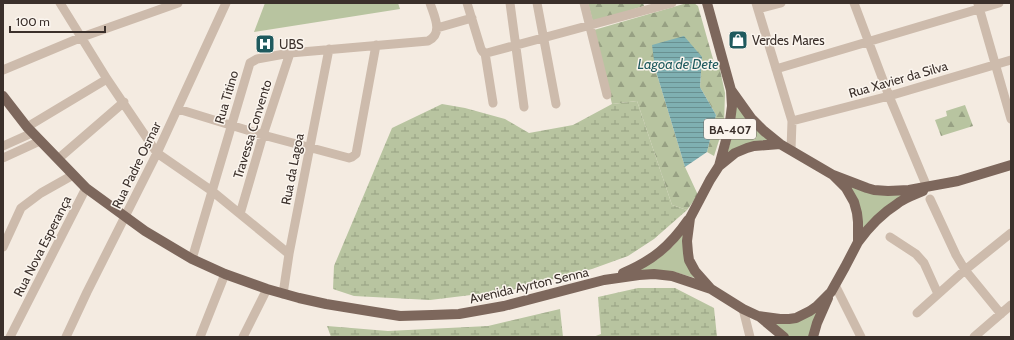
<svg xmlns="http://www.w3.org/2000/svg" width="1014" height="340" viewBox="0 0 1014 340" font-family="Cabin,sans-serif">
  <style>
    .grass { fill: #b8c4a0 }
    .forest { fill: url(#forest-firs) }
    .wetland { fill: url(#wetland-marsh) }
    .water { fill: url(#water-rules) }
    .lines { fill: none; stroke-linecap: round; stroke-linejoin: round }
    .minor { stroke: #cdbbac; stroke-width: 9 }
    .major { stroke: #7d675c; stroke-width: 10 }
    .labels { text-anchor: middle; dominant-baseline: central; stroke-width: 3; stroke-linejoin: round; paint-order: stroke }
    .shield { fill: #fbf5ee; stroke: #756b66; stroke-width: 1 }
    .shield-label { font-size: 12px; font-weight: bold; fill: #3b302b }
    .poi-label { font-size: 13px; fill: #3b302b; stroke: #fbf5ee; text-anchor: start }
    .street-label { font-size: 13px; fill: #3b302b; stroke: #fbf5ee }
    .water-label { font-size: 14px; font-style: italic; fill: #1f5a5e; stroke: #fbf5ee }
  </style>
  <defs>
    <pattern id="forest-firs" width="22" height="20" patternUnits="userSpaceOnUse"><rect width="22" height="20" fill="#b8c4a0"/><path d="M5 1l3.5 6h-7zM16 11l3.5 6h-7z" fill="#97a083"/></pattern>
    <pattern id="wetland-marsh" width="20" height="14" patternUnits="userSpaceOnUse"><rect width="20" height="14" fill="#b8c4a0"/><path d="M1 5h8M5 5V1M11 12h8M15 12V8" fill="none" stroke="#97a083"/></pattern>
    <pattern id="water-rules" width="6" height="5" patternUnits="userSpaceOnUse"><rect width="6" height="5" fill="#7fb0b2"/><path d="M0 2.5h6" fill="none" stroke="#699091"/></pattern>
  </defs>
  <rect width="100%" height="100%" fill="#f4ebe1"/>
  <path class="grass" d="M265,3H398L400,9L254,32Z
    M735,102L770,141L726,157C733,136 734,123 735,102Z
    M849,186L911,193L861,232Z
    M684,232L698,279L675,272L632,273L658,259L673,246Z
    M819,309L810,337H789L772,321Z"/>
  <path class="forest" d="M588,3H643L644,6L593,22Z
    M687,3H694L698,6L715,66L719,65L725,93L724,125L714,156L707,152L716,115L700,87L702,57L655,68L685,167L698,195L687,210L672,205L637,101L612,104L594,30Z
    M965,105L973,126L941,136L935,120L947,116L946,111Z"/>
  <path class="wetland" d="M637,101L672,205L687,210L654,239L628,256L592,269L512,290L430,300L354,296L333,289L334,266L392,128L442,104L465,108L505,119L529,133L573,125L612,104Z
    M638,288H675L714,308L717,337H593L601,334L598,297Z
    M560,309L563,337H331L327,326L388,331L488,326Z"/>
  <path class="water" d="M684,36L702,57L700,87L716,115L707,152L685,167L655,68L652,45Z"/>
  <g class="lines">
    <path class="minor" d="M60,3L107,79L157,153L212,191L289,254
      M467,3L481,49L483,52L487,53L672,3
      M510,3L524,107
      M537,3L556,104
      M584,3L607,95
      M756,3L792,121L791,150
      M854,3L889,96L927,187
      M978,4L1011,119
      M758,9L781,3
      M437,28L472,18
      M485,53L493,103
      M776,69L999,3
      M3,70L82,37L178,3
      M178,109L263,135L349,158L352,157L356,154L376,45
      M792,121L889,96L1011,60
      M27,127L107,79
      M3,146L32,133
      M3,158L40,141
      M58,159L124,102
      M930,199L956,255L965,270L1001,314
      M240,214L263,135L290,53
      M890,237L916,254L924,263L938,294
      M3,247L21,208L41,193L73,175
      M192,259L250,63L257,59L290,53L428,41C444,33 434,16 430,3
      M835,285L861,337
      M283,294L289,254L329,49
      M743,309L750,337
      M917,313L965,270L1011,233
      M10,337L86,188
      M66,337L87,292L157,153L226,3
      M200,337L225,274
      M243,337L267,289
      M974,337L1011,305"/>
    <path class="major" d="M707,3L731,90L732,106L729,129L719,166
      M731,90L751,118L764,131L780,144
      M3,96L27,127L86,188L145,231L192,259L225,274L267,289L299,298L326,304L375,312L400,316L432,315L459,314L504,306L604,280L639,275L654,274L672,276L711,289
      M833,175L846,188L854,202L857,213L858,222V242L845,267L831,292L817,306L810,311L796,318L789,319H780L758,316L743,309L711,289L695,271L689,260L688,253L687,241L690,218L710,180L719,166L735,153L747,148L754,146L780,144L833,175L867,188L874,190L888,191L909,190L958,181L1011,165
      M858,242C869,227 881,214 897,204C904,198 914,195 923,191
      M623,273C652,261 670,246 688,220
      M760,317L784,337
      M813,337L817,323L828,298"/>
  </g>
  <defs>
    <symbol id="shop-square" viewBox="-11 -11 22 22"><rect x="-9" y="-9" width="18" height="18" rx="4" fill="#1f5a5e" stroke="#fbf5ee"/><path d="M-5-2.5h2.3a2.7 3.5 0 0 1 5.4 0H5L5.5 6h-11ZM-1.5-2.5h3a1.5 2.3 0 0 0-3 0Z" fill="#fff"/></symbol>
    <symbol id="hospital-square" viewBox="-11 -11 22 22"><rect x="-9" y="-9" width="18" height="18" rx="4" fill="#1f5a5e" stroke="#fbf5ee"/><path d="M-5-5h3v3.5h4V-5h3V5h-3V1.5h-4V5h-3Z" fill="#fff"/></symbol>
  </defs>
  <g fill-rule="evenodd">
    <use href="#shop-square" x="727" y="29" width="22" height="22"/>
    <use href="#hospital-square" x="254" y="33" width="22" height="22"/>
  </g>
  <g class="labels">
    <rect class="shield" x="704" y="119" width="52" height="20" rx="3"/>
    <g class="shield-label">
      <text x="730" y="129">BA-407</text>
    </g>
    <g class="poi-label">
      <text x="752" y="40">Verdes Mares</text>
      <text x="279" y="44">UBS</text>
    </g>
    <g class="street-label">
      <text transform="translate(898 79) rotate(-16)">Rua Xavier da Silva</text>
      <text transform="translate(226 97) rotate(-74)">Rua Titino</text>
      <text transform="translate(252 129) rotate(-73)">Travessa Convento</text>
      <text transform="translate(136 165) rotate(-64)">Rua Padre Osmar</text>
      <text transform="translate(292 169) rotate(-79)">Rua da Lagoa</text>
      <text transform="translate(42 246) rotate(-63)">Rua Nova Esperança</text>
      <text transform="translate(529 285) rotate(-13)">Avenida Ayrton Senna</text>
    </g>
    <g class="water-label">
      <text x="678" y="64">Lagoa de Dete</text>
    </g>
  </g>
  <rect width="1014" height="340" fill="none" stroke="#3b302b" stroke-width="8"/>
  <path d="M10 26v6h95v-6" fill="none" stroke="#3b302b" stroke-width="2"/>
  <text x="16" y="26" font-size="12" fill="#3b302b" stroke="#fbf5ee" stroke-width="3" paint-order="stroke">100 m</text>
</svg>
